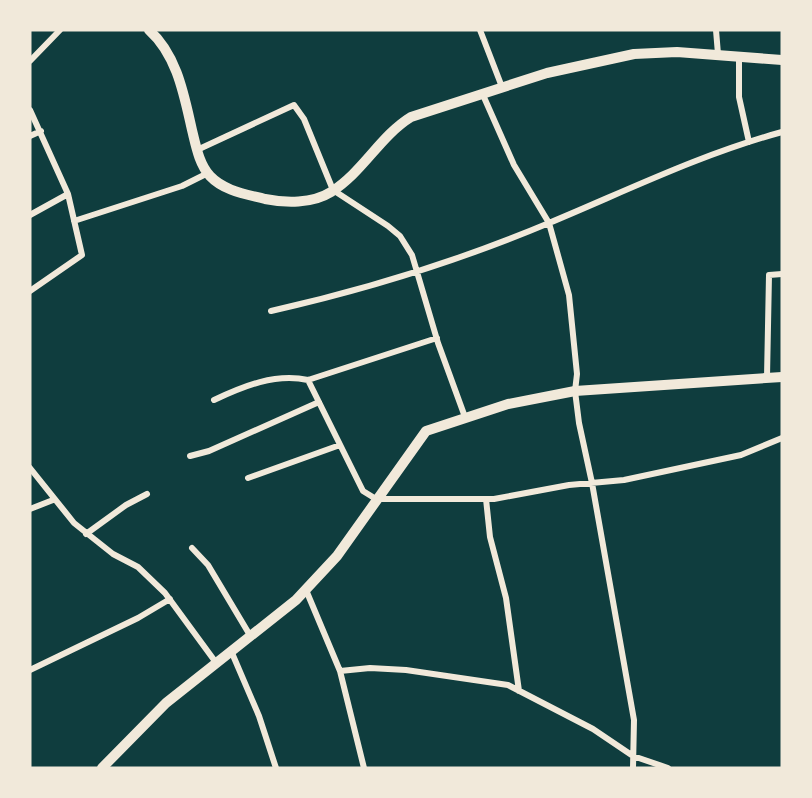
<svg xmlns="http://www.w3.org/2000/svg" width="812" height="798" viewBox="0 0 812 798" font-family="'IBM Plex Sans',sans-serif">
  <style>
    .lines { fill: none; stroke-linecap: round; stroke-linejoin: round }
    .minor { stroke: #f1e9da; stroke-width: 6 }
    .tertiary { stroke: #f1e9da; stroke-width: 10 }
  </style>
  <rect width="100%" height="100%" fill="#0f3d3e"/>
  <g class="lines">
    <path class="minor" d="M480,30L502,87
      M716,30L718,54
      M739,56V97L749,142
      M30,61L60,30
      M483,95L514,165L549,223L569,295L577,374L575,391L579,423L592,483L634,720L633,768
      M30,110L68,194L82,255L30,291
      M30,136L41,131
      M197,150L294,105L304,119L333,190L388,226L400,236L412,255L438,343L465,417
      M30,215L68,194
      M74,221L182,186L208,173
      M271,311C364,290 461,260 549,223C626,191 701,154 782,132
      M767,377L769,275L782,274
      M308,380L363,491L376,499H494L569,485L624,480L741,455L782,438
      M214,400C244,386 275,373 308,380L437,338
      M190,456L209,451L319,402
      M30,468L74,523L113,554L138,567L165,593L217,664
      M248,478L340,445
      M486,499L490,537L506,598L519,691
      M30,509L53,500
      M86,534L126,505L147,494
      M192,548L208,565L251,637
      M306,590L340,671L364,768
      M232,653L259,716L276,768
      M30,670L138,618L170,599
      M340,671L370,668L406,670L508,685L593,729L633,756L668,768"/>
    <path class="tertiary" d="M149,30C177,55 184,95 192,130C196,146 199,164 210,176C224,191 246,194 265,199C285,203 312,204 331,192C363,172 380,136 411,117L547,73L634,54L677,52L782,60
      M102,768L166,703L296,600L337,556L426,431L508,404L575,391L782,377"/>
  </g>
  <rect width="812" height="798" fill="none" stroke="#f1e9da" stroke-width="63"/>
</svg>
